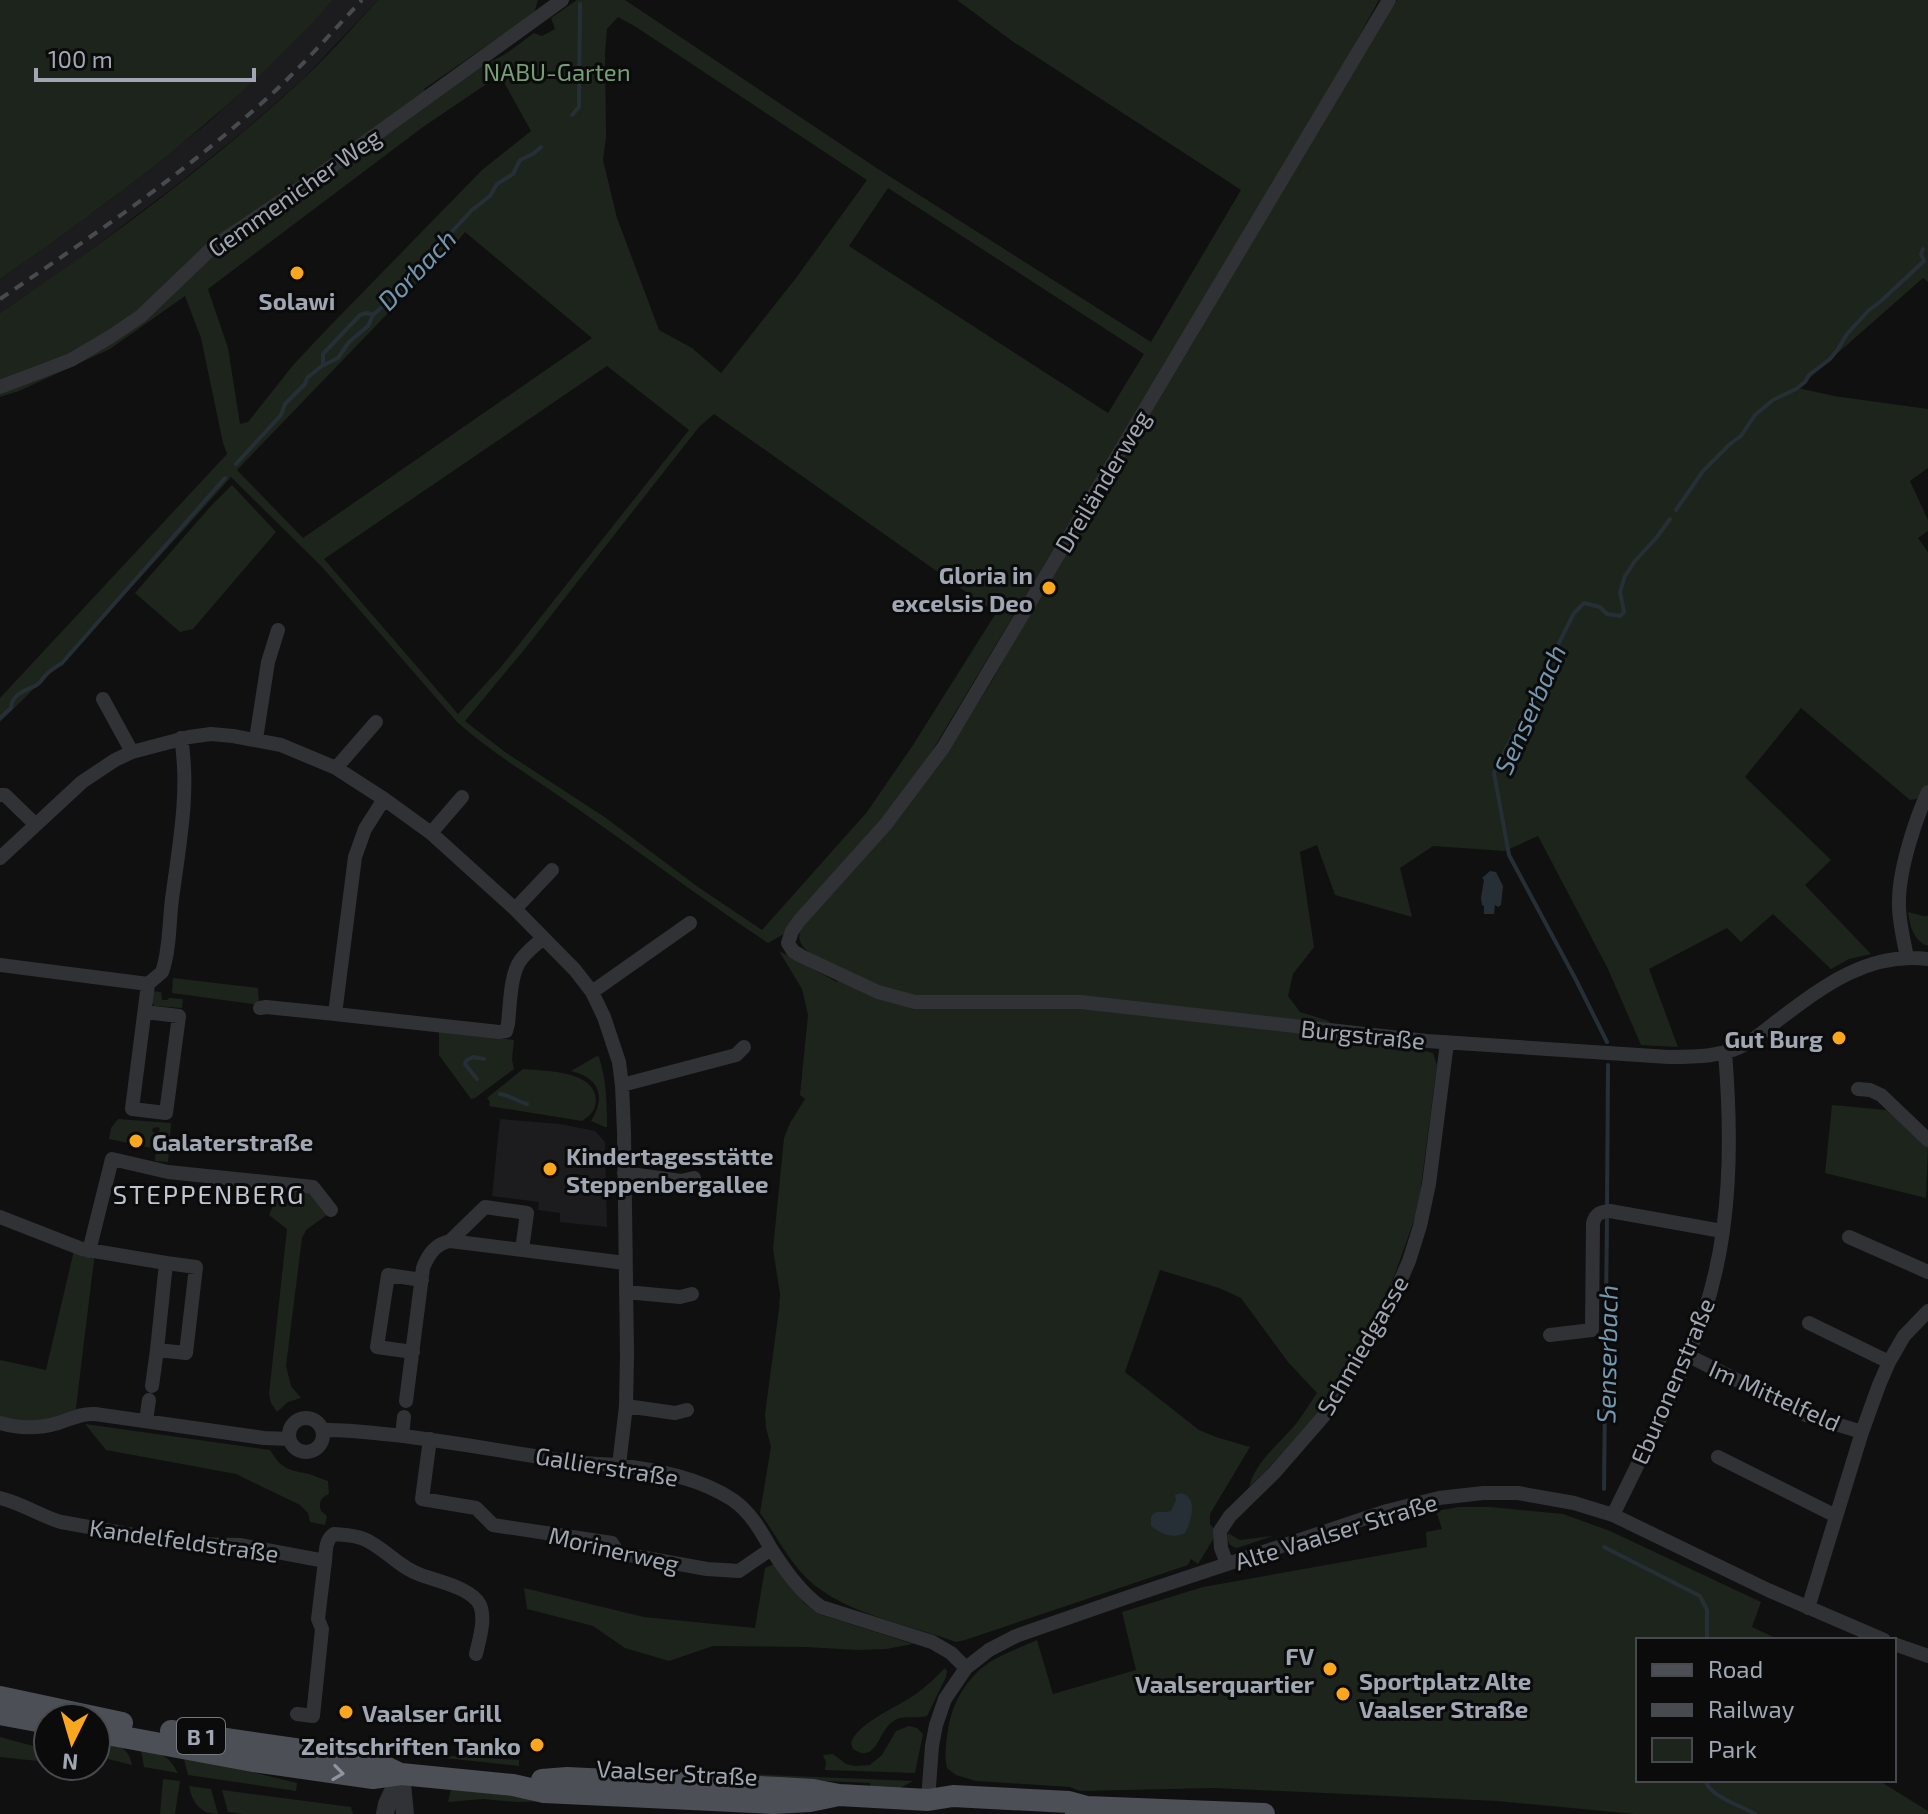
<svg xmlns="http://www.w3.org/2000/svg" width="1928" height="1814" viewBox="0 0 1928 1814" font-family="'Exo 2',sans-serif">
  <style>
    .built { fill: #1c1c1e }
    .green { fill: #1c241c; fill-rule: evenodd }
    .water { fill: #262f35 }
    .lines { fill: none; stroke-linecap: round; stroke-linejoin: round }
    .stream { stroke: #262f35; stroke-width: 4 }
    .minor { stroke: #303236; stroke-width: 14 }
    .tertiary { stroke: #303236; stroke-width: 18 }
    .primary { stroke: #4c4f55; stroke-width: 22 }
    .rail { stroke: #474a4f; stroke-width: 4; stroke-dasharray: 10 8; stroke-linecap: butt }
    .oneway { stroke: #8f95a0 }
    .poi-dot { fill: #faa71f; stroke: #0b0b0c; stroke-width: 3 }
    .labels { text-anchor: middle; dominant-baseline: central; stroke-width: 6; stroke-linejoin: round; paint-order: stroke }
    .shield { fill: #0b0b0c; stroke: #737881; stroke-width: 2 }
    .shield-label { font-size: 22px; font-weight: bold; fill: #a0a7b3 }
    .park-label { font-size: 24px; fill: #769f76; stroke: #0b0b0c }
    .street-label { font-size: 24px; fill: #a0a7b3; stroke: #0b0b0c }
    .poi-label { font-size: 24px; font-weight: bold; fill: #a0a7b3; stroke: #0b0b0c; text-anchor: end }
    .water-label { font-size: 26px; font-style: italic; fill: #7497b0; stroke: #0b0b0c }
    .neighbourhood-label { font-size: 26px; letter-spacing: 2px; fill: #c1c5cf; stroke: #0b0b0c }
  </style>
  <rect width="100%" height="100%" fill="#101011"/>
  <path class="built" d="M333,0H378L304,78L245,130L183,180L71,265L0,313V279L110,200L209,122L279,56Z
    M500,1119L560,1124L595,1131L605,1142L607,1227L560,1222V1213L538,1210L539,1202L492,1196Z"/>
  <path class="green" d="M0,0H333C236,109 119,196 0,279Z
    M378,0H538L534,13L424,89L431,101L468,74L507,53L534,33L542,36L555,29L551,18L577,0H625L875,167L1151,342L1241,190L1012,41L957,0H1379L1330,89L932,751L883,819L784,934L768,943C702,899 638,851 572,805C534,778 493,754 457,722L323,568L231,477C156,561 81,644 0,722V698L227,454L223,443L201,338L185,296L110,349L19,391L0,397V313C105,242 209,166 303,79C329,55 353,27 378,0ZM618,17L636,27L867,180L796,278L721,373L692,348L659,330L617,218L603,160L606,137L605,53L607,29ZM500,75L531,131L482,170L328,328L294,364L248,422L240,424L228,348L208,289L423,127ZM888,188L1144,354L1108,413L849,246ZM465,232L592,338L303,538L237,470L445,254L448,253ZM607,366L689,430L501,667L458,714L324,559ZM714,414L996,613L913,745L867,812L762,930L698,887L606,818L505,752L465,721L524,650L699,427Z
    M1397,0H1928V282L1923,278L1798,388L1834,396L1928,409V468L1910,481L1928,520V531L1918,538L1928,552V797L1910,800L1801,708L1745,777L1831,860L1805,885L1871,954L1849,959L1831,969L1773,914L1741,942L1727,928L1649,969L1678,1047L1641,1045L1608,969L1538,836L1505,851L1433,846L1400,868L1412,917L1335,895L1317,845L1300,852L1314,947L1293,974L1288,996L1300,1012L1326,1020L1362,1042L1406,1046L1433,1053L1437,1065L1418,1209L1395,1274L1364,1342L1318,1413L1266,1471L1249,1487C1256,1461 1278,1445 1295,1425C1303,1415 1310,1403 1317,1393L1288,1362L1241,1298L1219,1288L1160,1270L1125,1372L1199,1430L1216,1437L1250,1447L1210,1514V1524L1217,1533L1198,1564L1191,1559L1188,1565L965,1640L956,1642C905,1623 835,1613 799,1570C784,1552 773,1531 760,1513L771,1447L766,1428L765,1414L779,1309L780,1294L773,1249L784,1138L790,1123L805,1099L800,1095L808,1015L802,989L779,951L837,982V966C820,958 792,951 801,928L951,747L993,679L1041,593Z
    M232,485L276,532L193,629L180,632L135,593L210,507Z
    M1908,912L1923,916H1928V946C1913,941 1910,925 1908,912Z
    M173,978L258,988L259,1005L172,993Z
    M152,991L161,992L162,1000H167L169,998L183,999L182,1008L155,1006L150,1001Z
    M439,1032L514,1040L512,1060L514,1069L475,1098L471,1099L439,1055Z
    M597,1056L599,1057C606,1079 607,1101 607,1124V1127H605L591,1121C606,1097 600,1078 571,1071Z
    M523,1069C544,1071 595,1070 596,1100C596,1110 590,1116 582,1121L489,1106L490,1102L487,1098Z
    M1832,1105L1886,1110L1926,1143L1928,1147L1926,1198L1825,1173Z
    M118,1119L171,1123L168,1162L155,1161L157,1134L160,1129L158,1127L153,1128L152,1131L155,1133L152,1148L109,1139L111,1128Z
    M282,1184L313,1187L327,1215L306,1230L302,1238L286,1366L291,1386L301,1398L288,1402L277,1412L271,1403L269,1394L287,1229L269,1215Z
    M75,1246L95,1252L75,1416L60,1422L0,1423V1360L46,1370Z
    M85,1424L270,1450C281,1469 289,1470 309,1474C315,1476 321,1479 328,1481L329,1494C321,1497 318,1503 321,1511L327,1516L325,1525L310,1522L308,1513L300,1505L236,1474L106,1450Z
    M1459,1507H1491L1563,1514L1610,1531L1761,1602L1752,1627L1780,1640H1638V1780H1878L1928,1811V1814H1635L1497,1801L1214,1788L1080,1791L1070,1787L976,1781L956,1775L947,1768C944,1756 946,1742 948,1730C952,1703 967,1677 990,1662C1004,1653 1022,1647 1037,1640L1053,1694L1136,1670L1122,1612L1203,1587L1427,1547L1426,1532L1442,1529L1436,1511Z
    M1228,1533L1240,1540L1273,1536L1237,1548C1228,1546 1227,1541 1228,1533Z
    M774,1564L804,1603L819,1614L913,1644L886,1649L857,1650L806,1647L713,1646L669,1661L625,1648L593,1626L527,1609L524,1588L644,1617L755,1628L765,1568Z
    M945,1668L947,1671L946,1677L927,1716C916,1719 904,1715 895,1720C877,1730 878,1765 853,1749L851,1743C857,1723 899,1706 916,1694C927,1686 936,1677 945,1668Z
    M909,1726L917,1728L923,1734L915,1773L825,1770L826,1762L823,1755L833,1754L846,1764L855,1766L870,1765L882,1755L896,1731Z
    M0,1737L48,1750V1766H51V1772H47V1762L0,1757Z
    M96,1741C114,1744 128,1744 132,1765L96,1756Z
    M141,1750C161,1754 168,1754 178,1773L144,1767Z
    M436,1755L519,1760V1766L435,1757Z
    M184,1759L220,1764L297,1783L296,1791L188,1775Z
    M651,1770L913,1781L900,1788H871L870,1783L651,1773Z
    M163,1779L180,1781L175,1814H160Z
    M189,1786L211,1789L218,1814C200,1814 192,1802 189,1786Z
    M451,1789H454L553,1801L517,1802L483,1799L448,1802Z
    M222,1790L351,1807L353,1814H243L228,1812Z"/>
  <path class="water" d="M1490,871L1496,872L1503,886L1501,905L1498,907L1495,905L1494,914H1484V906L1482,905L1481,898L1484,880L1482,878Z
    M1181,1493C1198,1497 1192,1521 1185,1533C1173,1539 1161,1534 1151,1526C1149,1507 1160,1514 1171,1511L1176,1500L1175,1495Z"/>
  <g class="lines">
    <path class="stream" d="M572,115L579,107L580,4
      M324,365L338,358L349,342L368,326L373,315
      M236,464L281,415L285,404L305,384L307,378L323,365V354L360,315L367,313L373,315L389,301L401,284L421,265L472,210L490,196L497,184L513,174L520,160L533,154L541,147
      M1676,510L1703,471L1730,444L1741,436L1755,415L1773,400L1796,389L1805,382L1809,375L1830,359L1838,349L1847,334L1869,310L1881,301L1924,261L1921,254L1923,249
      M0,718L11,708C12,694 24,691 35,686C42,682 40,681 45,676C49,671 56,667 62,663L225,478
      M1607,1042L1576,980L1509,855L1494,773L1574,613L1584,603L1600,607L1607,614L1620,616L1624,612L1620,592L1625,576L1635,561L1657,537L1670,519
      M477,1079L465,1064L466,1061L473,1057L484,1059
      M500,1094C513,1096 516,1101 527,1104
      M1607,1206L1608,1065
      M1604,1489L1607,1219
      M1604,1547L1700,1596L1707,1610V1640
      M1705,1780C1710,1797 1740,1805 1755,1814"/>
    <path class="minor" d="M1389,0L943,748L886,824L799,921L792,931L788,943L793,951L801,956L878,992L915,1002H1081L1427,1041L1669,1057C1695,1057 1725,1057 1747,1043C1758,1037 1768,1028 1777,1021C1822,987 1868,951 1928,959
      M0,387L71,360L110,337L141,316L214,246L317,177L562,0
      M103,699L132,752
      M256,739L268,662L278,630
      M336,768L376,722
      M0,795H5L36,825
      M384,799L365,829L355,857L335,1014L499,1032L506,1031L508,1024C510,1007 510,975 520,961C526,952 536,945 543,938
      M431,833L462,797
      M0,858L82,782L115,760L132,752L189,737L211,734L233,736L281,745L336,768L384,799L431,833L515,909L575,970L592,992L604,1017L619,1062L622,1085L624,1132L627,1354L626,1406L619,1465
      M515,909L552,870
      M1907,958C1904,940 1898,920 1899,901C1899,870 1915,820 1928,792
      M0,965L148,984L162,972C170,950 169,922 172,899C179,846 190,791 181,738
      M592,992L690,923
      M260,1008L266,1007L335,1014
      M145,1012L179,1016L166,1113L132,1109L148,984
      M622,1085L736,1055L744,1047
      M1858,1089L1870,1090L1881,1095L1928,1140
      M624,1173L681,1181L694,1178
      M0,1217L82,1249L166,1263
      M1849,1237L1928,1272
      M450,1241L485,1207L527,1213L522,1250
      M89,1251L112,1159L168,1172L313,1187L331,1210
      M166,1263L196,1267L186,1353L157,1350Z
      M626,1292L680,1297L692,1294
      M1809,1323L1889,1362
      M1550,1335L1592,1330L1593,1223C1596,1213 1600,1212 1610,1211L1722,1231
      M413,1352L377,1347L388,1275L422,1280
      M1687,1355L1806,1415L1862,1432
      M152,1386L157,1350
      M406,1401L423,1268C428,1255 435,1244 450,1241L625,1263
      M626,1406L675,1413L687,1410
      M289 1435a17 17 0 1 1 34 0a17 17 0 1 1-34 0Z
      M146,1421L149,1400
      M0,1423C20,1429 38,1429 58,1423C71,1419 81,1413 95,1414L264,1438L289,1439
      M322,1430C347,1429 371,1433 395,1435C456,1442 515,1454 575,1462C589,1464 604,1464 618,1465C657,1470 700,1478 733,1500C750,1512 760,1529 770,1547C784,1569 800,1592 821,1607L932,1642L951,1653L966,1668
      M402,1436L404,1417
      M430,1439L422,1499L476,1508L493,1525L612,1543L618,1553L707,1569L739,1571L771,1549
      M1718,1457L1836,1516
      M0,1498C22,1503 40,1516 61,1522L184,1544L240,1545L325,1561L318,1619L322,1629L313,1716L297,1714
      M1613,1515C1645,1449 1680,1382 1704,1313C1732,1230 1732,1138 1725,1052
      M325,1561C326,1551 325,1540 334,1534C344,1535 354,1535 364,1539C385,1548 399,1568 421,1575C437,1581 472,1588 480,1605C486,1620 479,1640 476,1654
      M1227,1564L1221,1548L1220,1531L1230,1516L1275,1472L1328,1411L1371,1339L1391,1302L1409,1261L1420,1226L1429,1184L1447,1043
      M1808,1608L1862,1432L1879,1385L1889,1362L1904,1336L1928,1311
      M1894,1644L1928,1656
      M928,1800L932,1746L936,1725L945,1699L966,1668L989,1650L1016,1636L1128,1597L1387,1511L1439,1498L1483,1493H1518L1574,1503L1613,1515L1768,1590L1884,1640"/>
    <path class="tertiary" d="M401,1774L405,1814
      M385,1814L387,1804L401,1774"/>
    <path class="primary" d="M0,1697L122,1723
      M0,1714L48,1723
      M171,1731L371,1760L400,1774
      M96,1732L253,1761L373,1778L401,1774L513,1785L544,1792L774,1803L810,1801L839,1795
      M542,1780L567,1778L779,1788L813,1790L839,1795L928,1800L953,1796L1069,1802L1087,1807
      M1075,1809L1087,1807L1264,1814"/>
    <path class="rail" d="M0,299C91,237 182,175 264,101C299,70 330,34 362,0"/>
  </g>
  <defs><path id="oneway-chevron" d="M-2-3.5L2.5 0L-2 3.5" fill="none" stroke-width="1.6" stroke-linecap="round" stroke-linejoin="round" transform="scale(2)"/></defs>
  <use class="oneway" href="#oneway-chevron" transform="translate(338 1773) rotate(8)"/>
  <g class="poi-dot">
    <circle cx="297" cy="273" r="8"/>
    <circle cx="1049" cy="588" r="8"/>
    <circle cx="1839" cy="1038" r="8"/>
    <circle cx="136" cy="1141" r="8"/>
    <circle cx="550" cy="1169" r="8"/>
    <circle cx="1330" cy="1669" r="8"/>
    <circle cx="1343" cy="1694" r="8"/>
    <circle cx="346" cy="1712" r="8"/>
    <circle cx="537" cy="1745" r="8"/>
  </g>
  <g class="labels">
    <rect class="shield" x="177" y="1718" width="48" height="36" rx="6"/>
    <g class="shield-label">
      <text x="201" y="1736">B 1</text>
    </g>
    <g class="park-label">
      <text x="557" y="71">NABU-Garten</text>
    </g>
    <g class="street-label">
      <text transform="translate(294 192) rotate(-35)">Gemmenicher Weg</text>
      <text transform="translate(1102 481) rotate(-59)">Dreiländerweg</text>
      <text transform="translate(1363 1034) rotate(6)">Burgstraße</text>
      <text transform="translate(1362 1345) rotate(-60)">Schmiedgasse</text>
      <text transform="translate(1672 1381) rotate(-67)">Eburonenstraße</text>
      <text transform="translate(1775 1395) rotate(24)">Im Mittelfeld</text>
      <text transform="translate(607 1466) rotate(9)">Gallierstraße</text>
      <text transform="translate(1336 1531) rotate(-17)">Alte Vaalser Straße</text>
      <text transform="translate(184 1540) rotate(8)">Kandelfeldstraße</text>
      <text transform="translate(614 1549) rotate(13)">Morinerweg</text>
      <text transform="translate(677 1772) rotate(3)">Vaalser Straße</text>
    </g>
    <g class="poi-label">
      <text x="297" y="300" text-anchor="middle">Solawi</text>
      <text x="1033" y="574">Gloria in<tspan x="1033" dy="28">excelsis Deo</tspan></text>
      <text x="1823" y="1038">Gut Burg</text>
      <text x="152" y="1141" text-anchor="start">Galaterstraße</text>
      <text x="566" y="1155" text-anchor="start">Kindertagesstätte<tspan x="566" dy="28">Steppenbergallee</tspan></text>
      <text x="1314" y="1655">FV<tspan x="1314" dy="28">Vaalserquartier</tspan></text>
      <text x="1359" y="1680" text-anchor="start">Sportplatz Alte<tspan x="1359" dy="28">Vaalser Straße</tspan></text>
      <text x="362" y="1712" text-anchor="start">Vaalser Grill</text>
      <text x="521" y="1745">Zeitschriften Tanko</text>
    </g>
    <g class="water-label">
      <text transform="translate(416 269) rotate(-46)">Dorbach</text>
      <text transform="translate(1529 709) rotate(-66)">Senserbach</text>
      <text transform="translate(1606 1354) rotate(-89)">Senserbach</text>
    </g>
    <g class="neighbourhood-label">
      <text x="209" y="1193">STEPPENBERG</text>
    </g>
  </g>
  <rect x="1636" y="1638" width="260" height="144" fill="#0b0b0c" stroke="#47494f" stroke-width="2"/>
  <rect x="1652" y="1664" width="40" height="12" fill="#4c4f55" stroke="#47494f" stroke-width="2"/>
  <text x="1708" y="1678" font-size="24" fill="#a0a7b3">Road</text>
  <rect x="1652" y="1704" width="40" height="12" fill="#474a4f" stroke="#47494f" stroke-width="2"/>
  <text x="1708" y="1718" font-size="24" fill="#a0a7b3">Railway</text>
  <rect x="1652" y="1738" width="40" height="24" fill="#1c241c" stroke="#47494f" stroke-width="2"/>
  <text x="1708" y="1758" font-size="24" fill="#a0a7b3">Park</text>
  <g transform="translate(72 1742) rotate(185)"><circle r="38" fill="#0b0b0c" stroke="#47494f" stroke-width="2"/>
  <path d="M0-6L14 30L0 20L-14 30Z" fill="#faa71f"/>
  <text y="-12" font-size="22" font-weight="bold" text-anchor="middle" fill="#a0a7b3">N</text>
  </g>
  <path d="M36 68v12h218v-12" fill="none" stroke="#a0a7b3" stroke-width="4"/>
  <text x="48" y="68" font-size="24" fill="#a0a7b3" stroke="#0b0b0c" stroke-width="6" paint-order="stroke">100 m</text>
</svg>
